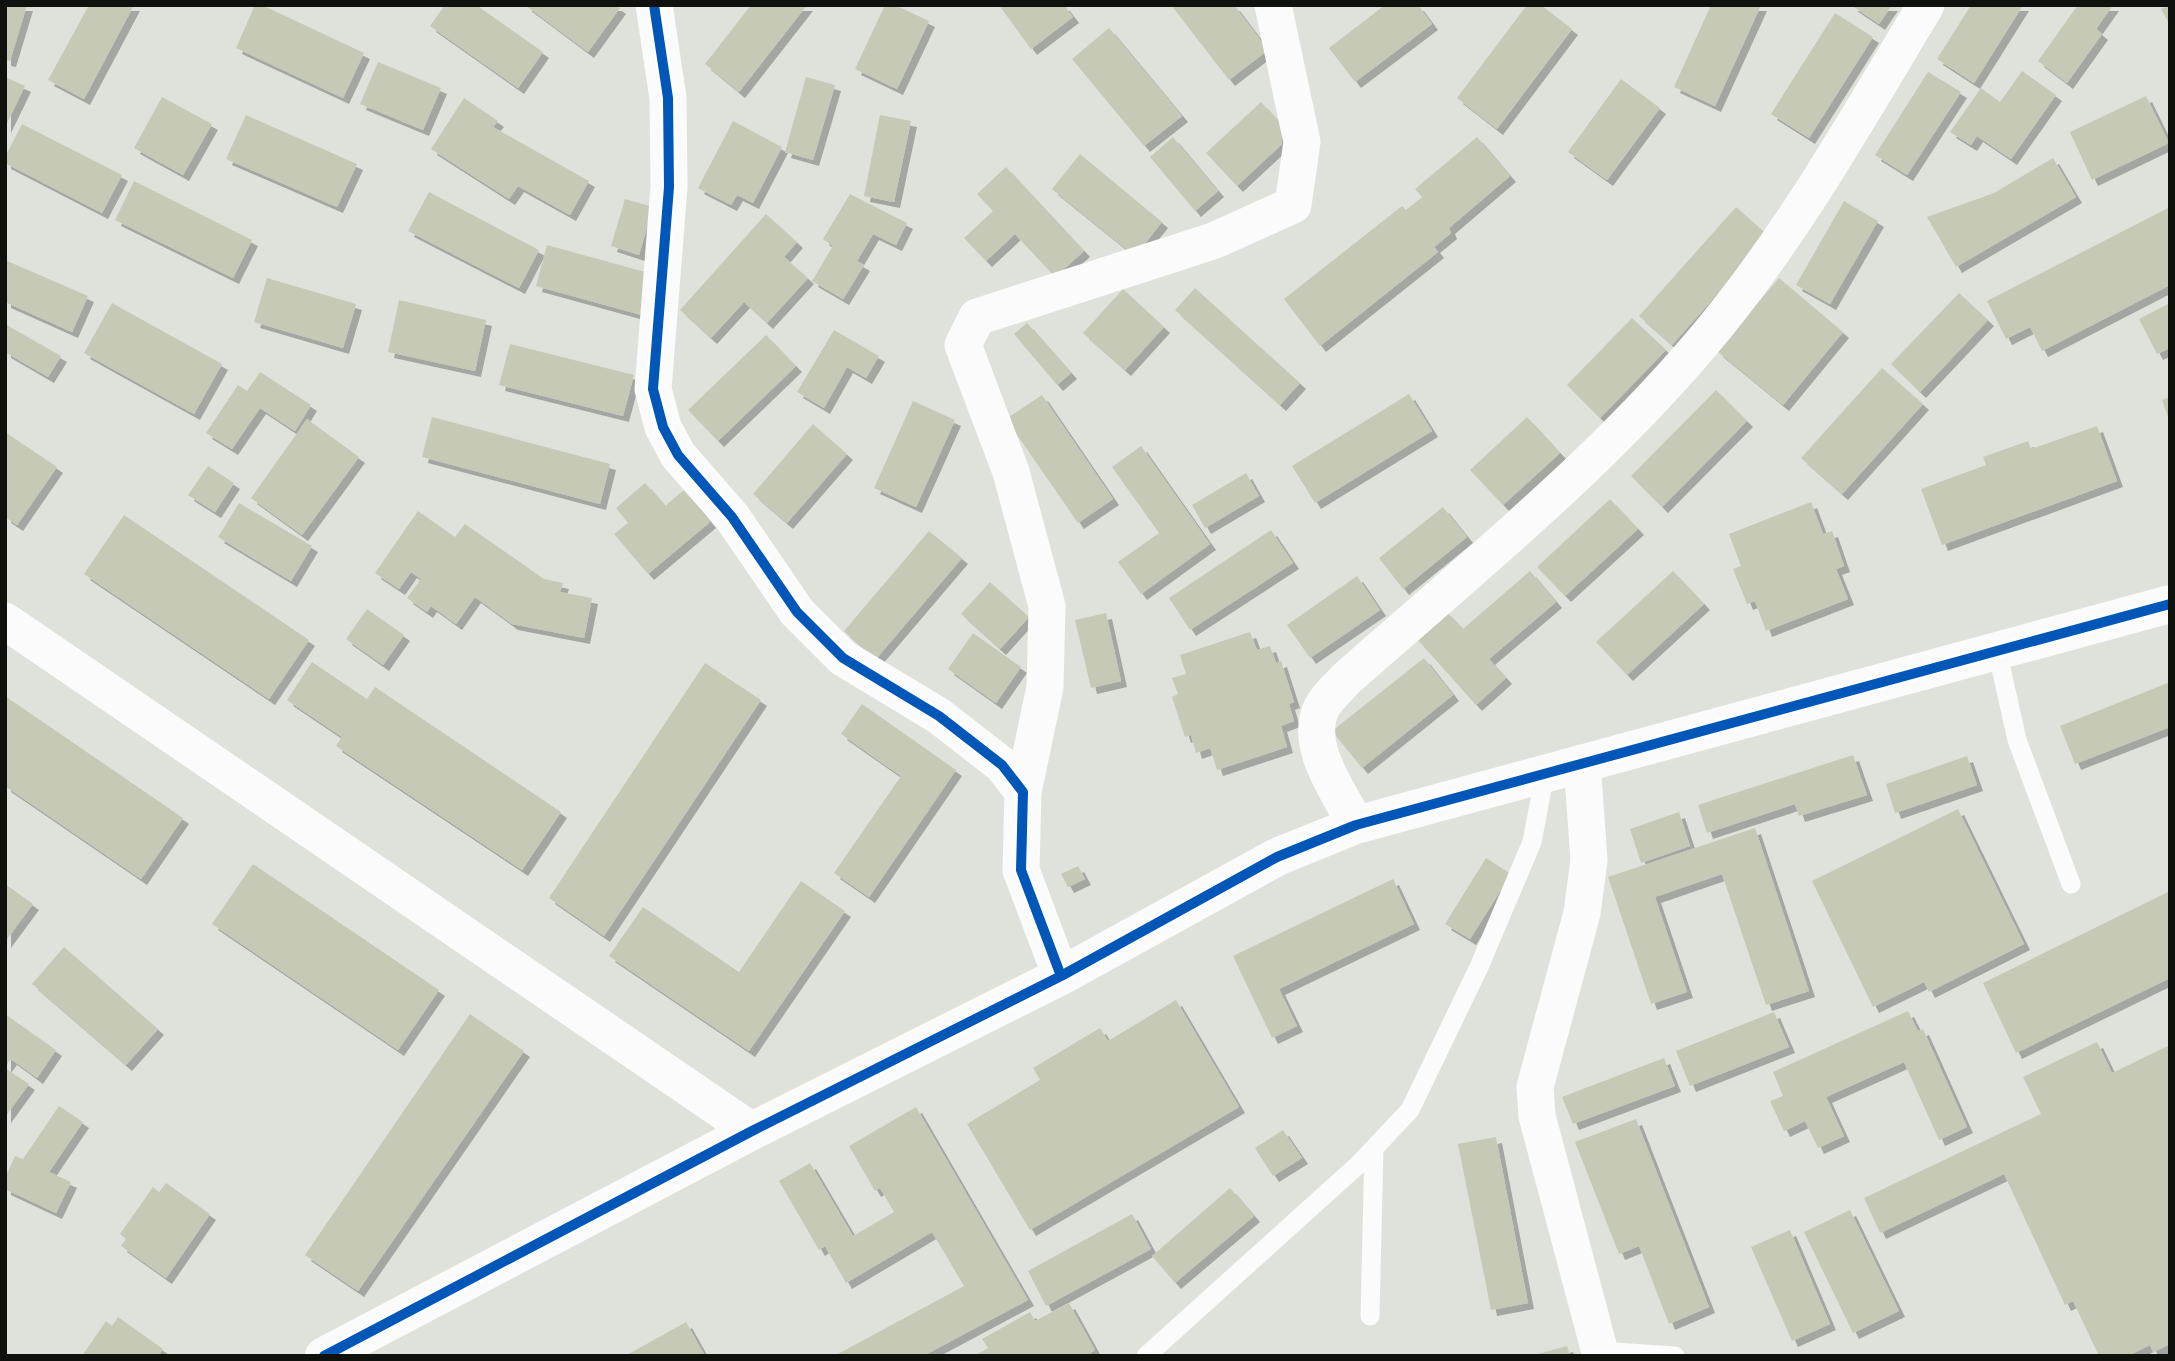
<svg xmlns="http://www.w3.org/2000/svg" width="2175" height="1361" viewBox="0 0 2175 1361" font-family="'Noto Sans',sans-serif">
  <style>
    .building { fill: #c7c9b7; filter: url(#shadow) }
    .lines { fill: none; stroke-linecap: round; stroke-linejoin: round }
    .service { stroke: #fafbfa; stroke-width: 19 }
    .minor { stroke: #fafbfa; stroke-width: 37 }
    .tertiary { stroke: #fafbfa; stroke-width: 38 }
    .cycleway-casing { stroke: #fff; stroke-width: 15 }
    .cycleway { stroke: #0057b8; stroke-width: 10 }
  </style>
  <defs>
    <filter id="shadow"><feDropShadow dx="6" dy="6" stdDeviation="0" flood-color="#0004"/></filter>
  </defs>
  <rect width="100%" height="100%" fill="#dee2db"/>
  <path class="building" d="M5,5H27L10,61L5,60Z
    M89,5H134L84,99L48,80Z
    M255,5H262L364,53L343,98L236,48Z
    M445,5H476L543,52L518,88L430,26Z
    M525,5H616L620,8L588,52Z
    M751,5H807L739,92L705,64Z
    M885,5H895L929,21L897,89L855,69Z
    M999,5H1064L1073,17L1031,49Z
    M1171,5H1234L1268,50L1229,80Z
    M1385,5H1418L1432,24L1355,82L1329,48Z
    M1527,5H1541L1572,29L1497,129L1457,98Z
    M1711,5H1761L1715,106L1674,87Z
    M1851,5H1892L1879,24Z
    M1971,5H2023L1974,83L1937,59Z
    M2078,5H2113L2096,29L2102,34L2067,83L2038,61Z
    M2169,5H2170V25L2161,9Z
    M1835,13L1873,37L1809,138L1771,114Z
    M1109,28L1182,116L1144,146L1072,59Z
    M378,62L441,88L423,130L360,104Z
    M2022,71L2056,95L2011,159L1977,136L1971,145L1950,132L1981,88L2000,102Z
    M1928,72L1961,92L1907,175L1875,155Z
    M5,77L25,86L5,127Z
    M806,77L835,85L813,160L785,152Z
    M1621,79L1660,108L1607,180L1568,152Z
    M2146,96L2169,143L2092,180L2070,132Z
    M162,97L212,124L183,175L134,148Z
    M464,98L498,121L493,127L589,181L570,215L518,186L509,199L431,149Z
    M1261,102L1280,123L1282,144L1237,186L1206,153Z
    M246,115L357,164L337,207L226,159Z
    M880,115L911,121L894,202L864,196Z
    M733,121L782,147L753,203L737,195L731,205L698,188Z
    M22,124L122,175L102,213L5,163V157Z
    M1173,137L1218,191L1195,211L1150,157Z
    M1477,137L1510,176L1449,228L1451,233L1434,247L1438,252L1320,346L1284,299L1402,206L1406,210L1422,197L1415,189Z
    M1080,154L1162,222L1135,256L1052,189Z
    M2053,158L2076,197L1956,267L1927,217L1994,193Z
    M1006,167L1084,251L1055,277L1015,234L986,261L964,238L993,211L977,194Z
    M134,181L252,240L233,278L115,220Z
    M429,192L539,250L519,288L408,231Z
    M850,194L907,223L896,245L873,234L857,261L864,265L843,299L812,281L833,246L823,239Z
    M625,199L653,207L639,255L611,246Z
    M1844,201L1878,221L1830,304L1796,285Z
    M1736,207L1769,236L1672,345L1639,316Z
    M2170,207V285L2042,351L2030,327L2006,339L1987,301Z
    M766,214L797,242L784,257L808,278L767,323L744,302L711,338L680,310Z
    M547,245L656,275L645,316L536,286Z
    M5,260L88,296L72,332L5,302Z
    M267,278L356,304L343,348L254,322Z
    M1779,278L1843,332L1783,405L1717,351Z
    M1195,288L1300,383L1280,405L1175,310Z
    M1123,289L1164,327L1125,370L1083,333Z
    M1959,293L1988,320L1920,392L1891,364Z
    M399,300L486,320L475,371L388,352Z
    M112,303L222,364L194,414L84,353Z
    M2170,303V348L2157,354L2139,319Z
    M1632,318L1666,350L1600,418L1567,385Z
    M1027,323L1071,373L1057,385L1014,334Z
    M5,324L61,356L48,377L5,352Z
    M834,330L879,356L866,378L847,367L824,408L797,392Z
    M766,335L796,366L718,441L688,410Z
    M510,344L634,375L623,416L499,385Z
    M1882,368L1923,404L1842,494L1801,458Z
    M260,372L311,405L295,431L260,408L232,449L206,433L238,385L247,391Z
    M1716,390L1747,421L1662,507L1631,476Z
    M1409,394L1432,431L1315,503L1292,466Z
    M1042,395L1113,499L1078,523L1006,419Z
    M2170,397V420H2169L2162,400Z
    M913,401L955,420L916,507L874,488Z
    M432,417L610,464L600,504L422,457Z
    M1527,417L1560,453L1503,505L1470,470Z
    M307,419L359,457L302,535L251,498Z
    M813,424L847,454L787,523L753,494Z
    M2097,426L2117,481L1942,545L1921,489L1986,465L1983,457L2028,441L2031,449Z
    M5,432L57,467L17,525L5,517Z
    M1141,446L1210,544L1141,594L1118,562L1159,533L1112,467Z
    M208,466L234,483L215,512L188,495Z
    M1246,473L1259,496L1205,528L1192,505Z
    M645,483L665,506L684,490L710,522L648,574L614,534L628,523L616,508Z
    M1610,499L1638,529L1565,596L1537,567Z
    M1811,502L1823,534L1832,531L1844,566L1836,569L1848,599L1766,631L1755,601L1747,604L1733,569L1741,566L1729,534Z
    M239,503L312,546L291,581L218,537Z
    M1443,507L1467,537L1403,589L1379,558Z
    M418,511L455,537L465,524L544,579L563,583L560,592L592,598L584,638L512,624L475,597L456,624L431,606L427,612L407,598L421,579L411,572L399,589L375,573Z
    M124,515L309,640L269,699L84,574Z
    M1271,530L1293,563L1190,630L1169,598Z
    M929,531L962,558L876,659L844,631Z
    M1530,571L1556,602L1489,659L1506,678L1476,705L1416,638L1446,611L1463,629Z
    M1673,571L1704,604L1627,675L1596,642Z
    M1357,576L1380,610L1310,658L1287,625Z
    M990,582L1029,617L1000,649L961,614Z
    M367,609L404,635L383,665L346,639Z
    M1106,613L1121,681L1091,688L1075,620Z
    M1250,632L1257,650L1270,646L1276,663L1281,661L1294,702L1289,704L1294,721L1281,726L1287,747L1217,770L1210,748L1196,753L1191,735L1185,737L1172,697L1178,694L1172,678L1186,674L1180,655Z
    M973,633L1021,667L996,703L948,669Z
    M1424,658L1453,695L1362,768L1332,731Z
    M312,662L367,699L375,687L561,812L522,870L336,746L342,737L287,700Z
    M705,663L761,700L604,936L549,898Z
    M2170,682V727L2075,764L2060,726Z
    M5,696L183,818L141,879L5,786Z
    M862,704L956,770L869,897L834,873L901,776L841,734Z
    M1853,755L1867,795L1799,816L1795,804L1707,833L1698,805Z
    M1967,756L1977,785L1895,813L1886,784Z
    M1958,809L2024,944L1929,992L1924,982L1873,1007L1812,881Z
    M1679,812L1690,846L1641,863L1630,829Z
    M1755,828L1809,991L1766,1005L1722,874L1655,897L1687,992L1651,1004L1608,877Z
    M1486,858L1511,874L1470,939L1445,924Z
    M253,864L439,990L398,1050L212,924Z
    M1078,866L1085,879L1068,887L1061,874Z
    M1393,879L1414,924L1279,989L1297,1026L1272,1038L1233,956Z
    M801,881L845,911L749,1051L609,956L643,907L739,972Z
    M5,884L33,904L5,942Z
    M2170,891V978L2016,1053L1983,983Z
    M64,947L158,1029L126,1065L32,984Z
    M1176,1000L1239,1107L1030,1230L967,1124L1040,1080L1033,1068L1100,1028L1108,1041Z
    M1908,1011L1918,1031L1923,1029L1967,1127L1939,1140L1904,1062L1826,1097L1844,1136L1818,1148L1805,1121L1784,1131L1770,1101L1783,1096L1773,1072Z
    M1774,1012L1789,1047L1690,1086L1676,1051Z
    M5,1014L56,1050L37,1078L11,1059L5,1067Z
    M470,1014L524,1051L358,1291L305,1255Z
    M2097,1042L2112,1073L2170,1045V1344L2153,1352L2150,1345L2127,1356H2099L2073,1301L2065,1305L2004,1174L1880,1233L1864,1198L2041,1114L2023,1077Z
    M1664,1058L1675,1086L1573,1124L1562,1097Z
    M5,1068L29,1084L5,1117Z
    M59,1106L83,1122L49,1172L71,1182L56,1213L5,1189V1178L15,1156L23,1159Z
    M916,1107L1028,1300L923,1356H834L964,1286L932,1232L846,1283L825,1246L819,1250L779,1181L810,1163L853,1236L894,1212L880,1188L875,1191L849,1146Z
    M1636,1119L1709,1307L1669,1324L1639,1246L1619,1254L1575,1142Z
    M1283,1130L1302,1158L1273,1176L1255,1148Z
    M1496,1137L1528,1303L1491,1310L1458,1144Z
    M166,1183L210,1214L166,1278L121,1246L126,1239L120,1234L153,1187L159,1192Z
    M1230,1188L1254,1216L1175,1283L1152,1256Z
    M1850,1210L1899,1311L1853,1333L1804,1232Z
    M1132,1214L1151,1249L1046,1306L1028,1271Z
    M1790,1230L1830,1324L1792,1341L1751,1247Z
    M1069,1303L1095,1350L1086,1356H974L988,1348L982,1339L1030,1312L1035,1321Z
    M118,1317L163,1349L158,1356H82L106,1321L112,1326Z
    M686,1322L705,1356H625Z
    M1567,1346L1570,1356H1534V1355Z"/>
  <g class="lines">
    <path class="service" d="M1997,650L2017,740L2071,884
      M1370,1316L1374,1148
      M1600,1351L1675,1356
      M1146,1356L1359,1164L1410,1110L1479,967L1532,842L1545,773"/>
    <path class="minor" d="M654,5L668,98L669,187L653,389L663,427L678,455L732,517L797,612L843,658L939,716L1002,765L1023,792L1021,870L1061,976
      M5,621L752,1131
      M1582,763L1589,860L1582,913L1535,1087L1537,1116L1601,1356
      M1023,792L1045,687L1047,606L1011,472L963,345L977,317L1213,241L1293,205L1302,142L1273,5
      M1356,825C1339,792 1303,745 1322,707C1327,697 1339,687 1347,678C1468,571 1596,468 1701,344C1789,241 1856,121 1926,5"/>
    <path class="tertiary" d="M324,1356L752,1131L1061,976L1277,857L1356,825L2170,604"/>
    <defs>
      <path id="cycleway" d="M654,5L668,98L669,187L653,389L663,427L678,455L732,517L797,612L843,658L939,716L1002,765L1023,792L1021,870L1061,976
        M324,1356L752,1131L1061,976L1277,857L1356,825L2170,604"/>
    </defs>
    <use href="#cycleway" class="cycleway-casing"/>
    <use href="#cycleway" class="cycleway"/>
  </g>
  <rect width="2175" height="1361" fill="none" stroke="#0e110c" stroke-width="14"/>
</svg>
